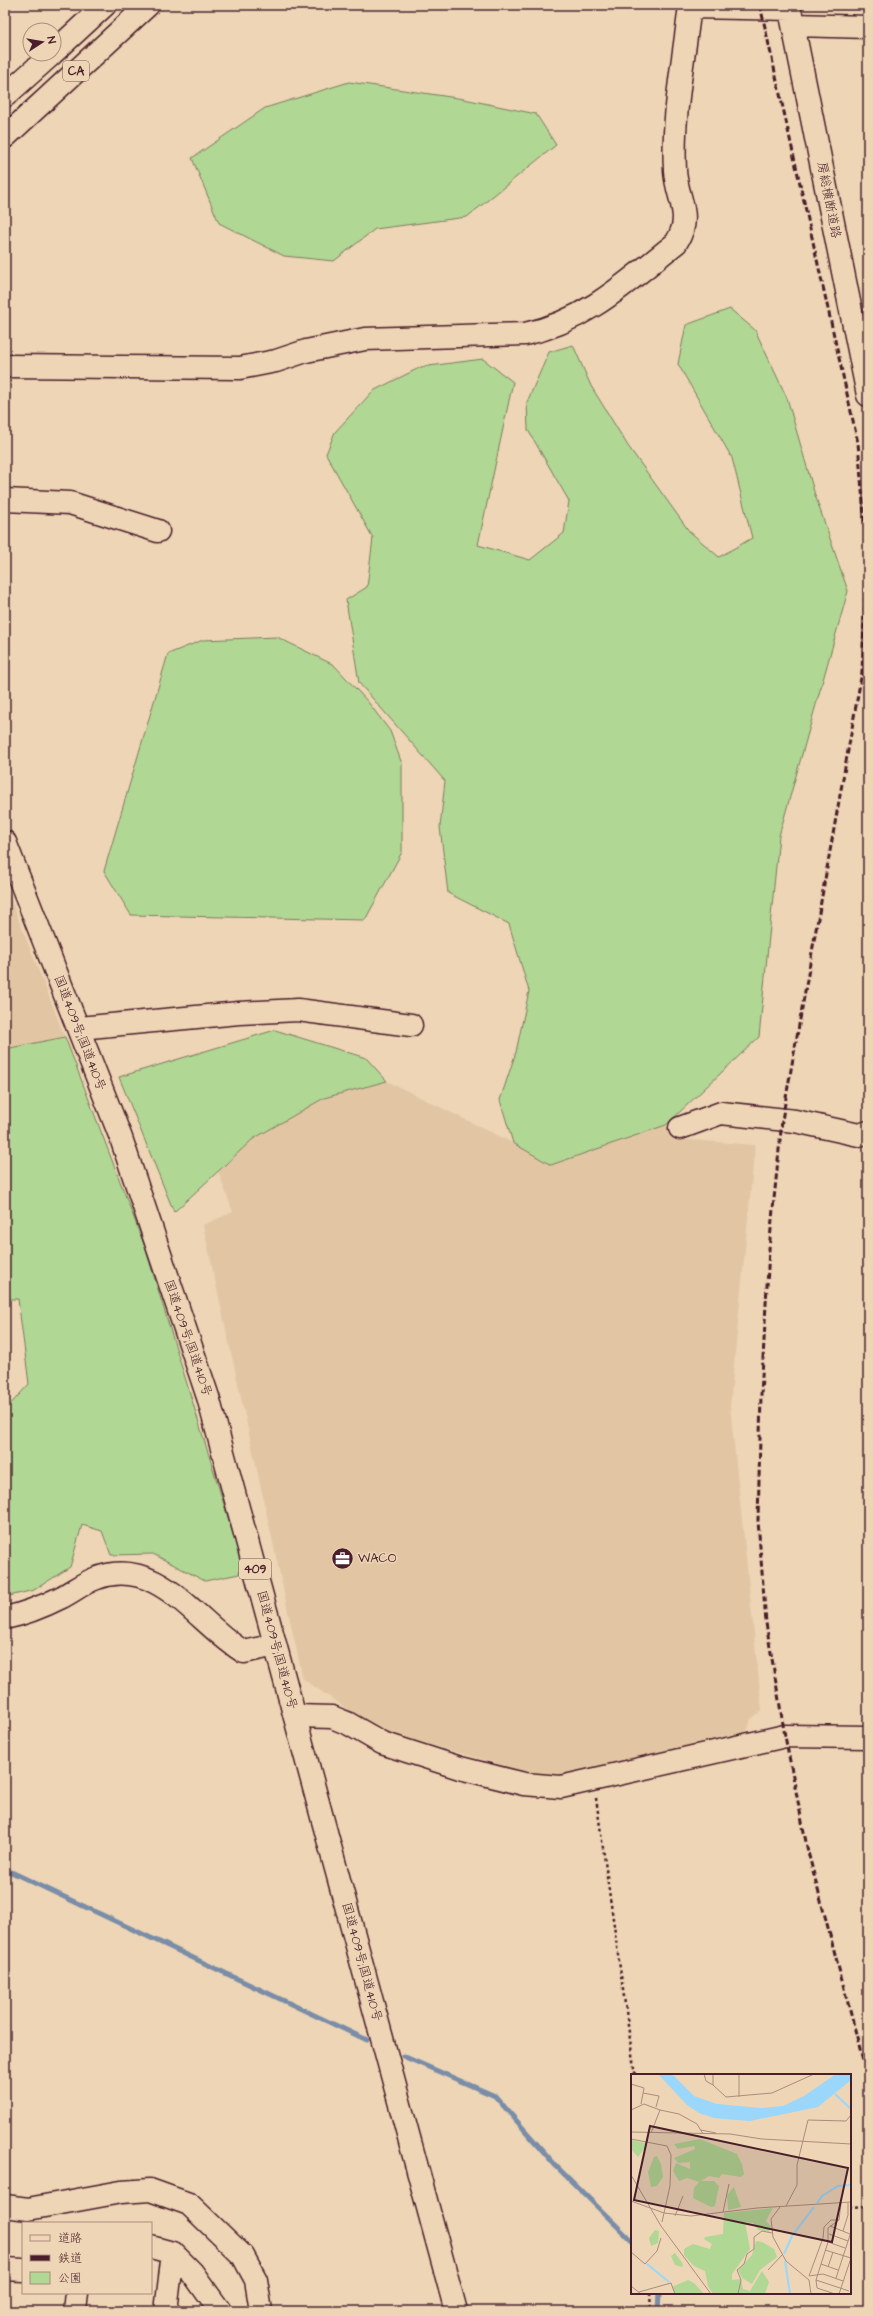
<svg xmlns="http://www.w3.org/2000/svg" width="873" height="2316" viewBox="0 0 873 2316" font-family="'Architects Daughter','Klee One',sans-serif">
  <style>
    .built { fill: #e2c6a4 }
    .green { fill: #b0d793; stroke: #7d7b5f }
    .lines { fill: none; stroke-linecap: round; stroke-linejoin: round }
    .stream { stroke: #7a8da8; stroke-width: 5 }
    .minor-casing { stroke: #4a1f2b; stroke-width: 25 }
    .highway-casing { stroke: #4a1f2b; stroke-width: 25 }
    .path { stroke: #4a1f2b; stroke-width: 2.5; stroke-dasharray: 3 3; stroke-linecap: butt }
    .minor { stroke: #edd5b5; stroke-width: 22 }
    .highway { stroke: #edd5b5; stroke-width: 22 }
    .rail { stroke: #4a1f2b; stroke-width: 3; stroke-dasharray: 6 3; stroke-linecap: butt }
    .labels { text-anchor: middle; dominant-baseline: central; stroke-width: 3; stroke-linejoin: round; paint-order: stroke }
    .shield { fill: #edd5b5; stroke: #7b5654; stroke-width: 1 }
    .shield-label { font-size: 12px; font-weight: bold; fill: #4a1f2b }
    .street-label { font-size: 13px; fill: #4a1f2b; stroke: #edd5b5 }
    .poi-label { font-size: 13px; fill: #4a1f2b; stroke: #edd5b5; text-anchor: start }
    .inset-river { fill: none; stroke: #9ad7fb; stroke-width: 2 }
    .inset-road { fill: none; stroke: #ac8c7e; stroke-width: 1 }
    .view { fill: #4a1f2b; fill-opacity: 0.15; stroke: #4a1f2b; stroke-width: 2 }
    .inset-edge { fill: none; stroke: #4a1f2b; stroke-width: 2 }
  </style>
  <rect width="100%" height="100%" fill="#edd5b5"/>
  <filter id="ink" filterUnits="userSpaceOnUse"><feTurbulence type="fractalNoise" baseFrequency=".025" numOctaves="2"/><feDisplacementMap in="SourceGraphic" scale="8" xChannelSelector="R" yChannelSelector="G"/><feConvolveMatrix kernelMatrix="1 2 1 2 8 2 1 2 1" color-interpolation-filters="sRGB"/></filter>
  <g filter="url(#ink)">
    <path class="built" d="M5,885L65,1037L5,1049Z
      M387,1081L513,1143L551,1165L666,1125L678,1139L755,1145L730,1406L762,1710L751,1719L745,1738L548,1778L378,1730L303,1679L203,1225L233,1212L218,1171L253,1139L324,1098Z"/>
    <path class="green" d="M349,82L464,99L536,114L556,145L467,217L375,229L334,261L284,256L219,223L192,158L265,108Z
      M730,309L755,330L787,398L815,495L848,591L779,836L759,1037L666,1125L551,1165L513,1143L500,1100L516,1052L529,991L509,924L448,893L440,827L445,781L359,683L346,600L367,587L373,538L326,454L335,432L373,391L421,367L483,359L513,382L478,545L530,560L564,533L569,501L528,430L527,402L549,352L573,345L591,386L628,446L689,531L719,557L752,538L732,458L678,364L686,325Z
      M277,637L334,665L368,702L390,731L402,764V852L365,920L131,915L104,871L168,654L203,640Z
      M275,1030L366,1058L387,1081L324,1098L253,1139L174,1212L119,1077Z
      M65,1037L145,1247L241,1560L239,1574L205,1581L153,1554L111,1555L102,1531L82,1525L70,1567L34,1590L5,1597V1410L29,1384L18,1299H5V1049Z"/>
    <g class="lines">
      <path class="stream" d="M5,1869L367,2040
        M403,2056L495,2096L556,2166L632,2241
        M658,2311L659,2293"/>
      <defs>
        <path id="minor" d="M789,5L868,395
          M690,7L790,9
          M794,25L868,27
          M5,366L240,368L276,361L306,351L365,339L525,334C587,321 628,281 676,243C694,215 676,198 675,170C672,115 684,59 690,5
          M5,500L70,503L158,531
          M79,1028L239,1013L298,1010L411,1025
          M680,1128L721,1113L795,1121L859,1135L868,1132
          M5,1618C25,1614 44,1606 62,1597C73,1591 85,1582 97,1578C159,1555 198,1625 244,1652L275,1645
          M295,1716L332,1717L349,1724L382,1743L460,1768L524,1784L561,1787L785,1736L868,1737
          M5,2206L28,2209L121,2192L150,2190L189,2204L243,2256L256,2280L261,2311
          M151,2247L173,2253L192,2272L220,2311
          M5,2269L23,2270
          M75,2311L77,2293
          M166,2311L173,2253"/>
        <path id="highway" d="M54,52L105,5
          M5,96L52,54
          M5,137L148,5
          M5,842L121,1138L208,1397L456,2311"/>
      </defs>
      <use href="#minor" class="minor-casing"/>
      <use href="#highway" class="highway-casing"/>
      <path class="path" d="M596,1798L635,2075
        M850,2207L868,2206
        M650,2293L651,2311"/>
      <use href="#minor" class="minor"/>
      <use href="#highway" class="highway"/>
      <path class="rail" d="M760,5L858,443L867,550L862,672L782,1120L769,1249L761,1395L758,1521L766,1623L785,1736L808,1852L868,2079"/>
    </g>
  </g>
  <defs>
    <symbol id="office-disc" viewBox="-11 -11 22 22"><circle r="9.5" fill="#4a1f2b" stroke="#edd5b5"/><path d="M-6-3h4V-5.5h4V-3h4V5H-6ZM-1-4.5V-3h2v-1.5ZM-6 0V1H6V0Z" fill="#fff"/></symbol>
  </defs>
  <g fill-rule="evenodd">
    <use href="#office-disc" x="330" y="1546" width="25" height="25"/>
  </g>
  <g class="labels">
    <g class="shield">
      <rect x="63" y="61" width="26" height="20" rx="3"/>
      <rect x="239" y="1559" width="32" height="20" rx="3"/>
    </g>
    <g class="shield-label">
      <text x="76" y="71">CA</text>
      <text x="255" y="1569">409</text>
    </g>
    <g class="street-label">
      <text transform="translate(829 200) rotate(79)">房総横断道路</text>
      <text transform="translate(80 1033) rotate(69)">国道409号;国道410号</text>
      <text transform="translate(188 1338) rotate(71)">国道409号;国道410号</text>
      <text transform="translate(277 1650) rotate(75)">国道409号;国道410号</text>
      <text transform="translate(362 1962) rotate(75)">国道409号;国道410号</text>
    </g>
    <g class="poi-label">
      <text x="358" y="1558">WACO</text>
    </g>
  </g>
  <g transform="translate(631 2074)">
    <rect width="220" height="220" fill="#edd5b5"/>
    <path d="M69,65L106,80L111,90L113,100L110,103L91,100L88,104L78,102L70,107H83L88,112L84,132L80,133L62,124L63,114L68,108L56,104L48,107L42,97L45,89L59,95V88L47,89L43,84L64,75L63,72L47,75L43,70ZM0,66L14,69L15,72L7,83L0,75ZM26,82L30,90L32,103L26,112L20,113L17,98L23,83ZM103,113L110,133L97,136L96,121ZM142,134L135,147L140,152L138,158L127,156L122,149L114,148L119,175L101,200V206L110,205L112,215L119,217L131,197L138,208L134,220H82L77,212L74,197L63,192L53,181V175L62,170L79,175L81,170L73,165L74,163L92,160L93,139ZM24,156L28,157L27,169L20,172L18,164ZM125,167L131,168L143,175L146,183L129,196L121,210L111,204L107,196L121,181ZM44,179L52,190L51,193L44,191L40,182ZM57,206L63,209L73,220H44L41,213Z" fill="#b0d793"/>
    <path d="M27,0H41L63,22L86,30L130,34L152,32L173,22L205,0H220V6L187,33L119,47L83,44L68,39L56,31Z" fill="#9ad7fb"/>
    <path class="inset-river" d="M204,20L220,35M186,129L191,122L207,112L220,111M153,180L161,162L183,133M154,187L159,220M16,190L38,208"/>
    <path class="inset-road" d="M73,0L75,7L82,11M82,0V11L95,23L141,19L183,0M108,0V23M0,10L13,14L10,30M12,19L28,22L25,33M0,36L13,30L29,36L48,40L66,50L72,60M70,56L85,59M0,58L99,60L131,65L220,70M20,59L29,36M0,65L36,72L40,81L39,112L31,148M0,90V112M0,101L30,152L80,220M0,127L33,139L60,142L126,134L220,128M155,132L166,111V91L177,46L215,47L220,41M149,133L140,145L142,163L155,187L178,206L180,220M92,138L98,110M44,142L52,122M199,152L219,160M212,157L217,141V129M198,160L217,167M197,168L214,174M194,176L220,184M0,178L14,190L26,177L30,164M190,190L207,196M197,193L202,178M137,196L151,181M178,202L192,164L193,153L200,146H208M178,202L192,200L212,207M205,204L220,158M185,206L218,217M0,212L10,220M8,218L40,209L44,220M107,220L110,206L106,196L113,190L116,180L123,175V163L131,157L141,159M204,220L186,214L185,206L197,168V154L208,146L210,129M208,220L220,184"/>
    <path class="view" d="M19,52L217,94L201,168L3,126Z"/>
    <rect width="220" height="220" class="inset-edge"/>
  </g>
  <rect width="873" height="2316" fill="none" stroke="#edd5b5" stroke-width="20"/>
  <rect x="10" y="10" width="853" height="2296" fill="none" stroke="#4a1f2b" stroke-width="1.5" filter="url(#ink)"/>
  <rect x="22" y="2222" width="130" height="72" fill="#edd5b5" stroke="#ac8c7e"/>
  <rect x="30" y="2235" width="20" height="6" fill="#edd5b5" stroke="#ac8c7e"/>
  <text x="58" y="2242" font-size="12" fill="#4a1f2b">道路</text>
  <rect x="30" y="2255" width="20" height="6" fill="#4a1f2b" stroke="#ac8c7e"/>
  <text x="58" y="2262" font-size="12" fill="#4a1f2b">鉄道</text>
  <rect x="30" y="2272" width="20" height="12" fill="#b0d793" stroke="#ac8c7e"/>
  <text x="58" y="2282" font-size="12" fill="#4a1f2b">公園</text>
  <g transform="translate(42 42) rotate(78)"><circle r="19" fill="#edd5b5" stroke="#ac8c7e"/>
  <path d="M0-3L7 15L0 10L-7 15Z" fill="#4a1f2b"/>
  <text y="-6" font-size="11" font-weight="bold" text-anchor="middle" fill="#4a1f2b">N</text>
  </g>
</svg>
